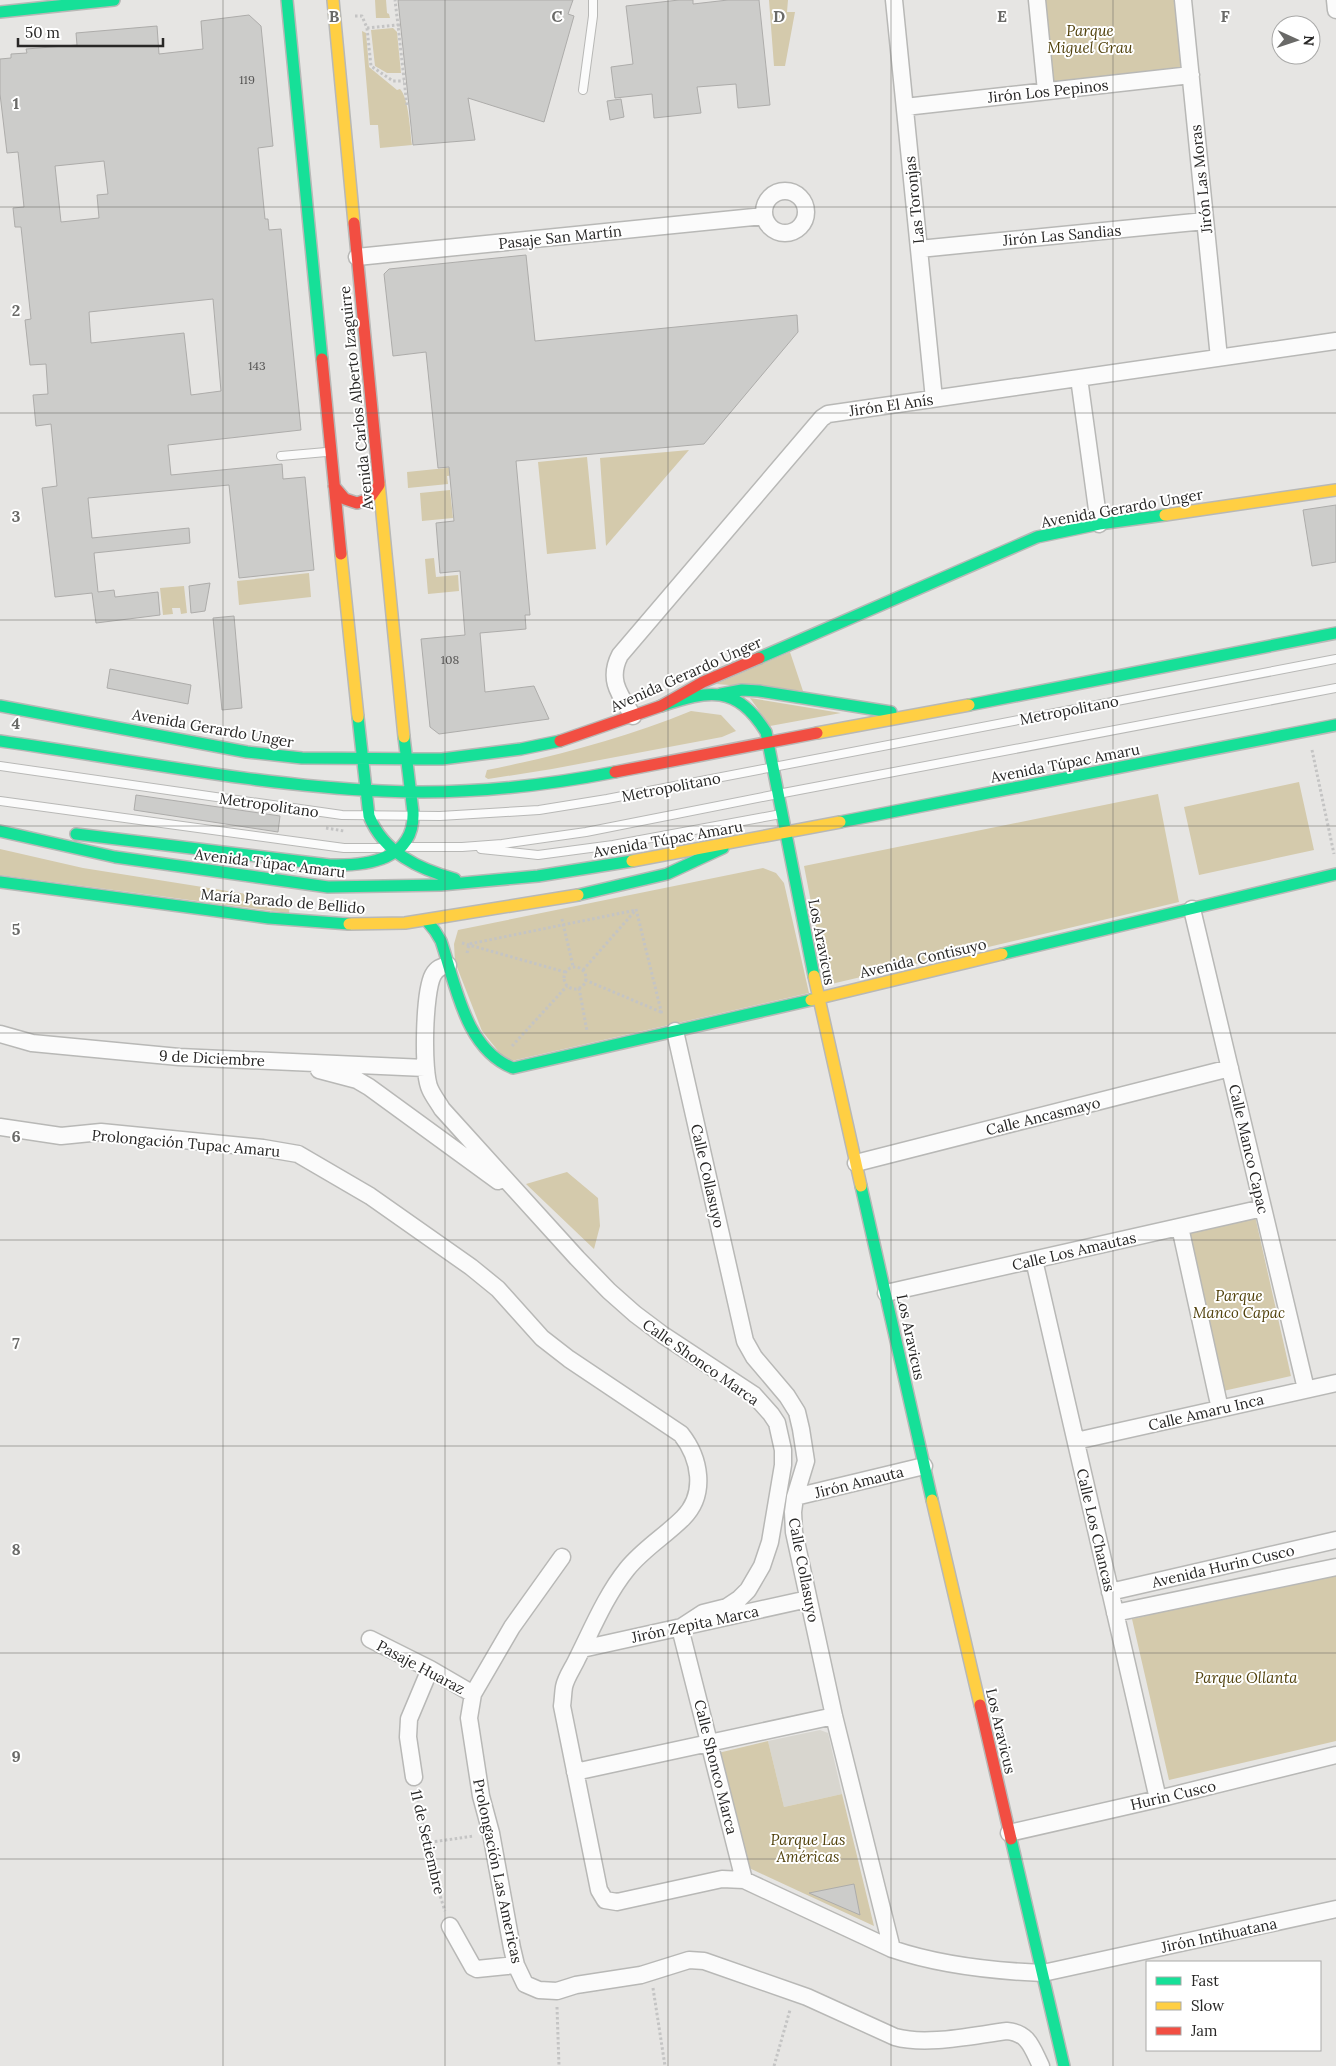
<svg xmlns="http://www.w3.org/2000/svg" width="1336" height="2066" viewBox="0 0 1336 2066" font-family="Lora,serif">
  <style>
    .built { fill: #d8d6cf }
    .green { fill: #d4caac }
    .building { fill: #ccccca; stroke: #adacaa; fill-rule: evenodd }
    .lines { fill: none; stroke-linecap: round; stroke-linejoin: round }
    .lane-casing { stroke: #b8b8b6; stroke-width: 10 }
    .street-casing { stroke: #b8b8b6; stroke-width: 19 }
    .fast-casing { stroke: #b8b8b6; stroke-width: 14 }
    .slow-casing { stroke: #b8b8b6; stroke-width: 14 }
    .jam-casing { stroke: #b8b8b6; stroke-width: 14 }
    .path { stroke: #c4c4c4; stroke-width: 3; stroke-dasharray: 2.5 2.5; stroke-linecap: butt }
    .lane { stroke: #fbfbfb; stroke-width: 8 }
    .street { stroke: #fbfbfb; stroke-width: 16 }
    .fast { stroke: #16e098; stroke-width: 11 }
    .slow { stroke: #ffcf43; stroke-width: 11 }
    .jam { stroke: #f24e42; stroke-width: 11 }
    .grid { fill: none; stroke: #6a6a68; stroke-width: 1; stroke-opacity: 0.55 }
    .labels { text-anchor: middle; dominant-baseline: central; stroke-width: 4; stroke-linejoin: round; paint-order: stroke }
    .number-label { font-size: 12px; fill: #545352 }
    .park-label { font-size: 15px; font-style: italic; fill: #51410b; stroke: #fff }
    .street-label { font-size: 15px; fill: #282726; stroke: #fff }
    .grid-label { font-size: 16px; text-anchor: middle; font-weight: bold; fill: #6a6a68; stroke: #fff; stroke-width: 4; stroke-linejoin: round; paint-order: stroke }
  </style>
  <rect width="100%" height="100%" fill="#e6e5e3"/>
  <path class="built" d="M820,1730L828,1733L842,1794L784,1807L768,1741Z"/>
  <path class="green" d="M375,0H386L387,13L389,14L390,18H376Z
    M769,0H788L787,12H795L785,66H774Z
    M1044,0H1176L1184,68L1052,82Z
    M393,28L397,32L401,73H387L375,66L371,30Z
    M362,31L366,33L369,67L397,90L400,89C409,98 410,132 412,145L380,148L378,125H370Z
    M689,450L606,546L600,458Z
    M587,457L596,549L547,554L538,462Z
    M456,467V475L447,476L448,484L408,488L407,472Z
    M450,490L453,518L422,521L420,493Z
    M434,558L436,577L458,575L459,591L428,594L425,559Z
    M309,573L311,597L239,605L237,581Z
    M184,586L187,613L181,614L180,608H172L173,614L163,615L160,588Z
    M790,652L803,691L716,684Z
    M750,698L841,713L770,726Z
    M691,711L721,715L736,731L722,737L552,769L488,779L485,777L487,770C557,756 625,738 691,711Z
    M1299,782L1314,850L1199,875L1184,807Z
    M1158,794L1179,902L827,985L804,866Z
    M0,849L83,868L290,901L289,913L0,875Z
    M763,868L776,873L784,883L809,993L507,1062L482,1031L455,962L454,944L458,930Z
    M567,1172L598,1198L600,1226L594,1249L526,1184Z
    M1255,1216L1291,1376L1223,1391L1187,1232Z
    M1336,1571V1741L1169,1780L1132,1619Z
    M768,1741L784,1807L842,1794L874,1926L747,1867L718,1753Z"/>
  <path class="building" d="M398,0H573L568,14L574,16L544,122L468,98L475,140L413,145Z
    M679,0H693V4L728,0H759L770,105L738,108L736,84L697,87L701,113L654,118L652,94L615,98L611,67L633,64L626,6Z
    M249,15L261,26L273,146L258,148L265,219H268L269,230L281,229L301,430L168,445L171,475L282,464L283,479L305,477L314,570L239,578L229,485L88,498L92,538L189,528L190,543L94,553L98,592L114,590L115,597L158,592L160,615L96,623L92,593L55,597L42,488L57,486L51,424L36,426L33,395L48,394L46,364L30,365L25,320L31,319L21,227H15L13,208L24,207L18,152L7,153L0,94V59L11,58V54L27,53L26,49L77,45L76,33L157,26L159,54L203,49L201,21ZM104,161L108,194L97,195L99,218L61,222L55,166ZM213,299L221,391L191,395L184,333L91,343L89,312Z
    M621,99L624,117L610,120L607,101Z
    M526,255L535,341L797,315L798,332L704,444L516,461L530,615H525L526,629L480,633L485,692L534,686L549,719L439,734L430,727L421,639L465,635L460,571L440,573L436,523L454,521L449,467L438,468L426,352L393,356L384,274L389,269Z
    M1336,505V562L1312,566L1303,510Z
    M210,583L205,611L191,613L189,586Z
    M234,616L242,708L222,710L213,618Z
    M110,669L191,685L188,704L107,688Z
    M136,795L280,816L278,832L134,810Z
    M854,1884L860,1915L809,1893Z"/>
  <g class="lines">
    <defs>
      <path id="lane" d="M583,90L593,16V0
        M281,456L326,452
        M0,766L342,815L440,816L539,810L607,799L1336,659
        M0,801L344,848H381
        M408,847H462L502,844L586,832L778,794L1336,688
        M481,849L538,855L613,845L781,814"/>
      <path id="street" d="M894,0L934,399
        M1037,0L1046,91
        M1183,0L1219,358
        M1335,0L1336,10
        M905,107L1191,75
        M764 212a21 21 0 1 1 42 0a21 21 0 1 1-42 0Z
        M919,249L1205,221
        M357,257L764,216
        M1079,378L1099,524
        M633,716C620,695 607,680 620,655L822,418L828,414L1336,341
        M1192,909L1306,1389
        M448,965C441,967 437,968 433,975C424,992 422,1072 430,1089C433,1096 438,1102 442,1109L577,1258L609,1291L635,1314L663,1335L754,1395L771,1414L777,1423L783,1450V1465L770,1542L762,1566L748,1590L739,1599L727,1607L703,1613L680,1628L744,1880
        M675,1031L745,1341L754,1357L787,1396L797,1412L801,1429L806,1461L795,1497L793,1512L794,1532L834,1716L892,1949
        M0,1034L32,1043L179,1057L425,1068
        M319,1070L357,1080L369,1087L498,1181
        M0,1127L61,1136L101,1132L263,1148L298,1154L370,1196L471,1267L498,1289L542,1338L569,1359L681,1434C700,1458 707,1494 683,1518C665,1536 643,1549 627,1569C606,1595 592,1629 577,1659C573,1668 566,1677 564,1687C563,1693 563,1699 562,1706L599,1890L605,1900L617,1902L722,1879L744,1880L892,1949C939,1965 993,1971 1043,1973L1336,1909
        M856,1163L1230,1068
        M1180,1227L1220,1409
        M1034,1260L1158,1799
        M886,1293L1263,1208
        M1076,1441L1336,1383
        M795,1497L924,1466
        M562,1557L512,1627L473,1694L469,1718L481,1796L491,1833L512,1948L516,1965L525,1984L539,1990L557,1991L576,1985L641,1975L689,1960L704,1961L807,1997L895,2037C927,2046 974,2035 1007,2031C1029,2033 1032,2048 1041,2066
        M1110,1592L1336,1540
        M1115,1613L1336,1567
        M370,1639L430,1669L473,1694
        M582,1649L808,1599
        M575,1772L834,1716
        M414,1777L408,1737L409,1719L430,1669
        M1009,1833L1158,1799L1336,1755
        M450,1926L473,1967L477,1969L516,1965"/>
      <path id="fast" d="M287,0L322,359
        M0,12L114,0
        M759,658L1037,537L1099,524L1165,515
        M721,694L742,690L759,691L891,712
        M969,705L1336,633
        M0,706L247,752L302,758L442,759L521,749L560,741
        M661,706C709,690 736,684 766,732L814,976
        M358,717L369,816C384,853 419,869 455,879
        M0,741C127,759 254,785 382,791C460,795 538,787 615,772
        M840,822L1336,725
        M0,831L115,857L328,887L441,885L538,876L632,861
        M76,834L330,865C367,866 415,860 413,812L404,737
        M0,882L269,918L349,924
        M578,895L667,874L723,848
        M427,921L435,931L441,941C456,985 465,1049 513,1068L811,1000
        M1002,954L1336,874
        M861,1186L932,1500
        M1011,1839L1064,2066"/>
      <path id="slow" d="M333,0L354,223
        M379,483L404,737
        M1165,515L1336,490
        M341,554L358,717
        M817,733L969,705
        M632,861L840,822
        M349,924L405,923L578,895
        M814,976L861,1186
        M811,1000L1002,954
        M932,1500L980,1705"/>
      <path id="jam" d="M354,223L379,483
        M322,359L341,554
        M334,486L345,499L357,503L369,499L379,485
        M560,741L661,706L703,682L759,658
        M615,772L817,733
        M980,1705L1011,1839"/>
    </defs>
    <use href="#lane" class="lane-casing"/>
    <use href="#street" class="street-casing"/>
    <use href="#fast" class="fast-casing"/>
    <use href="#slow" class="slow-casing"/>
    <use href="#jam" class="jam-casing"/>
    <path class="path" d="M355,16H362L367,28L371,66L393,81H404
      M400,25H398L407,106
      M367,28L398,25L395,0
      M1312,750L1334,854
      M326,828L344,831
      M636,909L662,1015
      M562,919L573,966
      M462,943L565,972
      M467,953L469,944L636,910
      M564 978a11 11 0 1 1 22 0a11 11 0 1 1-22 0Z
      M583,970L635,911
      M585,980L661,1012
      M579,988L587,1031
      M512,1046L567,986
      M417,1794C424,1834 432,1872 445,1911
      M425,1843L474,1836
      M653,1988L665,2066
      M557,2007L559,2066
      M774,2066L790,2010"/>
    <use href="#lane" class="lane"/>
    <use href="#street" class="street"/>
    <use href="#fast" class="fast"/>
    <use href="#slow" class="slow"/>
    <use href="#jam" class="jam"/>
  </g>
  <path class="grid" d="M223,0V2066M445,0V2066M668,0V2066M891,0V2066M1113,0V2066M0,207H1336M0,413H1336M0,620H1336M0,826H1336M0,1033H1336M0,1240H1336M0,1446H1336M0,1653H1336M0,1859H1336"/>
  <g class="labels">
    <g class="number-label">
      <text x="247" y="79">119</text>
      <text x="257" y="365">143</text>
      <text x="450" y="659">108</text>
    </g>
    <g class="park-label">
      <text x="1090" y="30">Parque<tspan x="1090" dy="17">Miguel Grau</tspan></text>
      <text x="1239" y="1295">Parque<tspan x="1239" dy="17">Manco Capac</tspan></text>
      <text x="1246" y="1677">Parque Ollanta</text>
      <text x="808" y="1839">Parque Las<tspan x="808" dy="17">Américas</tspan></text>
    </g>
    <g class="street-label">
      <text transform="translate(1048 91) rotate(-6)">Jirón Los Pepinos</text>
      <text transform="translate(1201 179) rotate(-96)">Jirón Las Moras</text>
      <text transform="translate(914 200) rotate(-96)">Las Toronjas</text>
      <text transform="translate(1062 235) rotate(-5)">Jirón Las Sandias</text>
      <text transform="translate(560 237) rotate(-6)">Pasaje San Martín</text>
      <text transform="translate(356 398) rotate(-96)">Avenida Carlos Alberto Izaguirre</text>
      <text transform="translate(891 405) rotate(-8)">Jirón El Anís</text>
      <text transform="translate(1122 508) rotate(-10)">Avenida Gerardo Unger</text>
      <text transform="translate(686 674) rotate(-24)">Avenida Gerardo Unger</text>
      <text transform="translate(1069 710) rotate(-11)">Metropolitano</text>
      <text transform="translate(213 728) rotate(10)">Avenida Gerardo Unger</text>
      <text transform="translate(1065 763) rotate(-11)">Avenida Túpac Amaru</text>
      <text transform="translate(671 787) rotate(-11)">Metropolitano</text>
      <text transform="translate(269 805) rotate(8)">Metropolitano</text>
      <text transform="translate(668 839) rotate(-10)">Avenida Túpac Amaru</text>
      <text transform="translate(270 863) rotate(7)">Avenida Túpac Amaru</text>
      <text transform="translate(283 901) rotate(5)">María Parado de Bellido</text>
      <text transform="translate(822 942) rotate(79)">Los Aravicus</text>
      <text transform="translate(923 958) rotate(-13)">Avenida Contisuyo</text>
      <text transform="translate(212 1058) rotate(3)">9 de Diciembre</text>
      <text transform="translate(1043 1116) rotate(-14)">Calle Ancasmayo</text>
      <text transform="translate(186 1143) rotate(5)">Prolongación Tupac Amaru</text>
      <text transform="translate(1249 1149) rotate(77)">Calle Manco Capac</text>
      <text transform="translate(708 1176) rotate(77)">Calle Collasuyo</text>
      <text transform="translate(1074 1251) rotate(-13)">Calle Los Amautas</text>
      <text transform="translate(911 1337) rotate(78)">Los Aravicus</text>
      <text transform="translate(701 1362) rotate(35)">Calle Shonco Marca</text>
      <text transform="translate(1206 1412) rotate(-13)">Calle Amaru Inca</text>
      <text transform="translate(859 1482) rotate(-14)">Jirón Amauta</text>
      <text transform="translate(1096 1530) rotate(77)">Calle Los Chancas</text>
      <text transform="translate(1223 1566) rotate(-13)">Avenida Hurin Cusco</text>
      <text transform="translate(804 1570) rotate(79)">Calle Collasuyo</text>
      <text transform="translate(695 1624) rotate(-12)">Jirón Zepita Marca</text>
      <text transform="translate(421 1667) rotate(28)">Pasaje Huaraz</text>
      <text transform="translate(1001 1731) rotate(77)">Los Aravicus</text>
      <text transform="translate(716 1767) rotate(76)">Calle Shonco Marca</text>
      <text transform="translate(1173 1795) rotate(-13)">Hurin Cusco</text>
      <text transform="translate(428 1842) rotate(77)">11 de Setiembre</text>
      <text transform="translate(498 1871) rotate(78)">Prolongación Las Americas</text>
      <text transform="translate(1219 1935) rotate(-12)">Jirón Intihuatana</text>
    </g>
  </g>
  <g class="grid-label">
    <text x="334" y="22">B</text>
    <text x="557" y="22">C</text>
    <text x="779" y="22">D</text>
    <text x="1002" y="22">E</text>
    <text x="1225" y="22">F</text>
    <text x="16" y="109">1</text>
    <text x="16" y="316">2</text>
    <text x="16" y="522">3</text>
    <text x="16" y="729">4</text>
    <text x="16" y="935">5</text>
    <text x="16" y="1142">6</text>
    <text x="16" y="1349">7</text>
    <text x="16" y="1555">8</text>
    <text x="16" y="1762">9</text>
  </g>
  <rect x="1146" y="1961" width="175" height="90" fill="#ffffff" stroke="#a9a9a8"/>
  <rect x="1156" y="1977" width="25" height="8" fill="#16e098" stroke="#a9a9a8"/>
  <text x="1191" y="1986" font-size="15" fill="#282726">Fast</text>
  <rect x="1156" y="2002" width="25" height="8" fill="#ffcf43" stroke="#a9a9a8"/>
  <text x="1191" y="2011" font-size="15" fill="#282726">Slow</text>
  <rect x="1156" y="2027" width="25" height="8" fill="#f24e42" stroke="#a9a9a8"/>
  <text x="1191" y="2036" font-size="15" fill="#282726">Jam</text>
  <g transform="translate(1296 40) rotate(93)"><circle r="24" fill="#ffffff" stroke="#a9a9a8"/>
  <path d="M0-4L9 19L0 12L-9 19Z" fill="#6a6a68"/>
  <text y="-8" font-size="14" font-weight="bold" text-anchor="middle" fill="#282726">N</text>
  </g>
  <path d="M18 38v8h145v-8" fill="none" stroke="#282726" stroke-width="2.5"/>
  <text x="25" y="38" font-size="15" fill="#282726" stroke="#ffffff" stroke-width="4" paint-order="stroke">50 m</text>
</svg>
